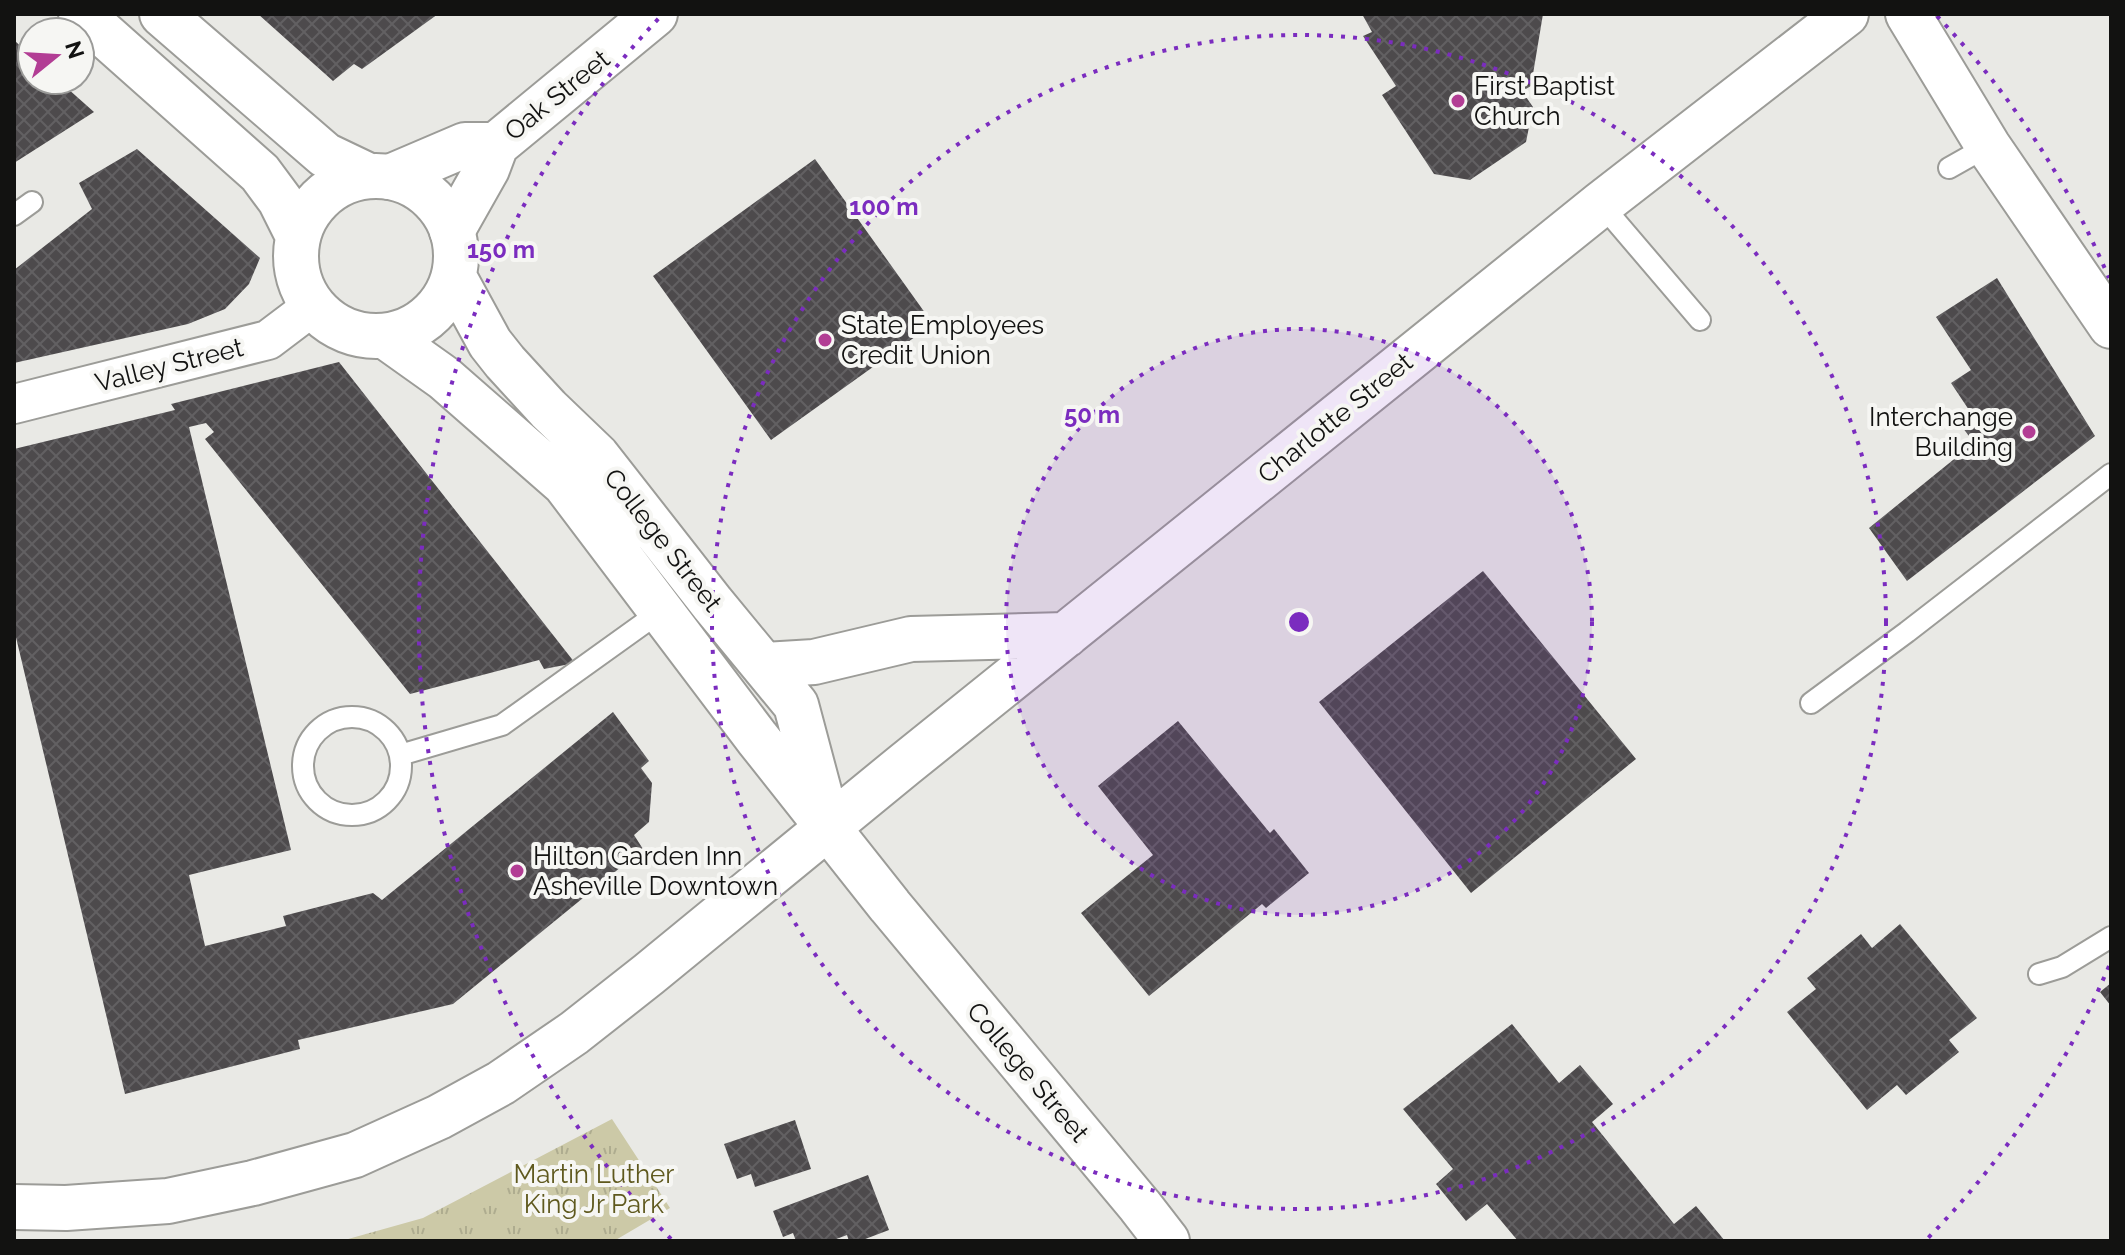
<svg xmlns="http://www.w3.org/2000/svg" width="2125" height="1255" viewBox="0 0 2125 1255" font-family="Raleway,sans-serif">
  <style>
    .park { fill: url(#park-tufts) }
    .building { fill: url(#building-cross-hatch) }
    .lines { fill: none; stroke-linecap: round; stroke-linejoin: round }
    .lane-casing { stroke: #9c9c98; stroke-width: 24 }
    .street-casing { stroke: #9c9c98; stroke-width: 42 }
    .secondary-casing { stroke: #9c9c98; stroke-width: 48 }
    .primary-casing { stroke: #9c9c98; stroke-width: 48 }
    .highway-casing { stroke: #9c9c98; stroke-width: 48 }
    .lane { stroke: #fff; stroke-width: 20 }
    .street { stroke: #fff; stroke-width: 38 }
    .secondary { stroke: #fff; stroke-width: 44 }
    .primary { stroke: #fff; stroke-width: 44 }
    .highway { stroke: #fff; stroke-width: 44 }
    .ring { fill: none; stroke: #7b2cbf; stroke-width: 4; stroke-dasharray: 4 8 }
    .poi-dot { fill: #b23d94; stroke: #f6f6f3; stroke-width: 3 }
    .labels { text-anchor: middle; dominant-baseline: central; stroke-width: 8; stroke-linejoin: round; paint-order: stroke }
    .poi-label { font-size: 26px; fill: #121211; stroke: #f6f6f3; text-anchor: start }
    .street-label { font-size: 26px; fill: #121211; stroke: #f6f6f3 }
    .park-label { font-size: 26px; fill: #5f591e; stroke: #f6f6f3 }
    .centre { fill: #7b2cbf; stroke: #f6f6f3; stroke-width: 4 }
    .ring-label { font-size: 24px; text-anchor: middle; font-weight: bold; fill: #7b2cbf; stroke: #f6f6f3; stroke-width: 8; stroke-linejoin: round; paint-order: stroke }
  </style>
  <defs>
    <pattern id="park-tufts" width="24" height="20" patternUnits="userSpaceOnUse" patternTransform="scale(2)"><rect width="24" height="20" fill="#ccc9a7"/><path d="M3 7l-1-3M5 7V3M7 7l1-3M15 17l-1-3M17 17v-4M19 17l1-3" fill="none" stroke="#aeac8f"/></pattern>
    <pattern id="building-cross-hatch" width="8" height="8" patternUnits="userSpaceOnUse" patternTransform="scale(2)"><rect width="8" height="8" fill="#4d4a4c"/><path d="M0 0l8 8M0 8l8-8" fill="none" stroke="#626062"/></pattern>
  </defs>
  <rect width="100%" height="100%" fill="#e9e9e5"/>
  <path class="park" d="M612,1119L670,1208L614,1241H341L423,1218Z"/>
  <path class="building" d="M258,14H438L362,69L354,64L333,81Z
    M1362,14H1543L1531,86L1522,91L1533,107L1526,142L1470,180L1434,174L1382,95L1396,86L1363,36L1372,32Z
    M14,40L32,57V80H58L94,112L14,163Z
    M137,149L260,258L249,284L225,309L188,324L14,363V270L92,209L79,183Z
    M815,159L933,324L771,440L653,276Z
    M1997,278L2095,436L1907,581L1869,528L1974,443L1963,428L1975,419L1951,383L1971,370L1936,317Z
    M339,362L575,663L544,669L539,660L410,694L205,439L214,432L206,423L189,427L291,850L189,875L205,946L286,926L283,916L373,893L382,900L613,712L649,761L641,768L652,783L649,822L634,835L643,849L453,1004L298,1040L300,1049L125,1094L14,629V449L175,410L171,404Z
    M1483,571L1636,759L1471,893L1319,702Z
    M1178,721L1270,833L1274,829L1309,873L1266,908L1262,904L1149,996L1081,913L1153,855L1098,786Z
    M1900,924L1977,1018L1949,1040L1959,1052L1906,1095L1897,1085L1867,1110L1787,1012L1816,989L1807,978L1861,934L1872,948Z
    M2111,983V1006L2100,992Z
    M1512,1024L1559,1083L1580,1065L1613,1104L1592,1122L1674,1224L1696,1206L1725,1241H1518L1487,1204L1466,1221L1436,1184L1453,1169L1403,1109Z
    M795,1120L811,1169L755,1187L751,1174L737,1179L724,1144Z
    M868,1175L889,1230L860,1241H849L847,1235L831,1241H796L793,1233L783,1237L773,1211Z"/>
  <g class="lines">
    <defs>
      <path id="lane" d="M1949,168L1988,146
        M1601,204L1700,320
        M14,215L32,202
        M1811,703L1907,632L2111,474
        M303 766a49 49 0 1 1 98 0a49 49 0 1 1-98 0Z
        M400,755L502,725L661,611
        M2039,974L2062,967L2111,937"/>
      <path id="street" d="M14,404L268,340L313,306"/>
      <path id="secondary" d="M390,177L465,145H496
        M452,231L487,169L496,145L655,14"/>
      <path id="primary" d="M81,14L260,173L280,200L298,236
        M162,14L325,155L369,176
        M296 256a80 80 0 1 1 160 0a80 80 0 1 1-160 0Z
        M454,277L490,343L505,362L548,409L597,456L712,603L796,705L824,810
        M385,336L444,378L565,484L757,738L890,906L1140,1206L1167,1241
        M765,665L814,662L911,639L1066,635
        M14,1207L66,1208L168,1201L253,1183L355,1155L439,1117L501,1083L574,1033L649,974L904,765L1601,204L1846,14"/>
      <path id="highway" d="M1908,14L1988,146L2111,326"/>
    </defs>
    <use href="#lane" class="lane-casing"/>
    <use href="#street" class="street-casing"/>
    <use href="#secondary" class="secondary-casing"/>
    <use href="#primary" class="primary-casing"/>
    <use href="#highway" class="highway-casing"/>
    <use href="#lane" class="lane"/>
    <use href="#street" class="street"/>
    <use href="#secondary" class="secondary"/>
    <use href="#primary" class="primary"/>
    <use href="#highway" class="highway"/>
  </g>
  <circle cx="1299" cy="622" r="293" fill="#7b2cbf" fill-opacity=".12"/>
  <g class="ring">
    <circle cx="1299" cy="622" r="293"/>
    <circle cx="1299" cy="622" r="587"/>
    <path d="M2109 966A880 880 0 0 1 1927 1239M671 1239A880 880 0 0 1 661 16M1937 16A880 880 0 0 1 2109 278"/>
  </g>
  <g class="poi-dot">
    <circle cx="1458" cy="101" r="8"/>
    <circle cx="825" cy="340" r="8"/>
    <circle cx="2029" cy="432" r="8"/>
    <circle cx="517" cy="871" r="8"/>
  </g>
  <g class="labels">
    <g class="poi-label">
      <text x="1474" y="86">First Baptist<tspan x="1474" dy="30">Church</tspan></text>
      <text x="841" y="325">State Employees<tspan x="841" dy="30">Credit Union</tspan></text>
      <text x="2013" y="417" text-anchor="end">Interchange<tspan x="2013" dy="30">Building</tspan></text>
      <text x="533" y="856">Hilton Garden Inn<tspan x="533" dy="30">Asheville Downtown</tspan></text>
    </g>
    <g class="street-label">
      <text transform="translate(557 95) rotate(-39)">Oak Street</text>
      <text transform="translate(169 365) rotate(-14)">Valley Street</text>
      <text transform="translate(1335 418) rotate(-39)">Charlotte Street</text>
      <text transform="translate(663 540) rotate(52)">College Street</text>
      <text transform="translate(1028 1072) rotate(50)">College Street</text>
    </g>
    <g class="park-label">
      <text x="594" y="1174">Martin Luther<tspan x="594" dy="30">King Jr Park</tspan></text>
    </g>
  </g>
  <circle cx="1299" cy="622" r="12" class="centre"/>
  <g class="ring-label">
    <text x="884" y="215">100 m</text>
    <text x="501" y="258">150 m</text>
    <text x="1092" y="423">50 m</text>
  </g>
  <rect width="2125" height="1255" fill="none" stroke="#121211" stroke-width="32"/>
  <g transform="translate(56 56) rotate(72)"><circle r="38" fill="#f6f6f3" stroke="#9b9b99" stroke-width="2"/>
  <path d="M0-6L14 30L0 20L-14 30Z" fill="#b23d94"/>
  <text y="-12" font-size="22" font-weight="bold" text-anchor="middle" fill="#121211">N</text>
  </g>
</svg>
